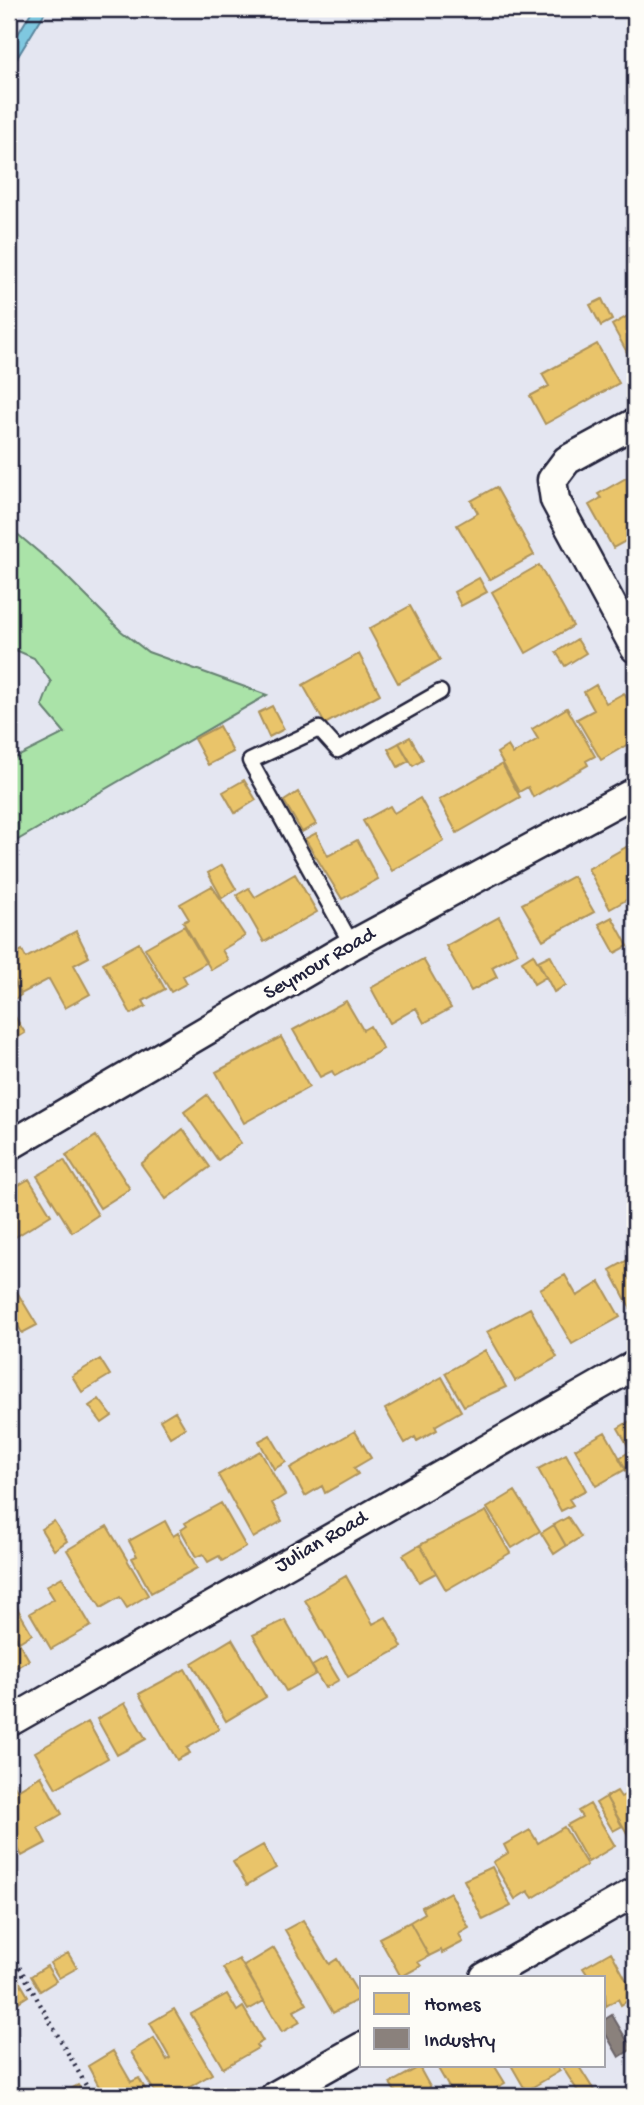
<svg xmlns="http://www.w3.org/2000/svg" width="644" height="2105" viewBox="0 0 644 2105" font-family="'Gochi Hand',sans-serif">
  <style>
    .green { fill: #aae3a8; stroke: #668272; stroke-width: 2 }
    .water { fill: #7fc8e0; stroke: #5a869e; stroke-width: 2 }
    .homes { fill: #e9c46a; stroke: #ad935c; stroke-width: 2 }
    .industry { fill: #8a817c; stroke: #6b6468; stroke-width: 2 }
    .lines { fill: none; stroke-linecap: round; stroke-linejoin: round }
    .service-casing { stroke: #22223b; stroke-width: 19 }
    .minor-casing { stroke: #22223b; stroke-width: 33 }
    .path { stroke: #22223b; stroke-width: 4.5; stroke-dasharray: 2 5; stroke-linecap: butt }
    .service { stroke: #fdfcf7; stroke-width: 14 }
    .minor { stroke: #fdfcf7; stroke-width: 28 }
    .labels { text-anchor: middle; dominant-baseline: central; stroke-width: 7; stroke-linejoin: round; paint-order: stroke }
    .street-label { font-size: 21px; fill: #22223b; stroke: #fdfcf7 }
  </style>
  <rect width="100%" height="100%" fill="#e4e6f1"/>
  <filter id="ink" filterUnits="userSpaceOnUse"><feTurbulence type="fractalNoise" baseFrequency=".0143" numOctaves="2"/><feDisplacementMap in="SourceGraphic" scale="14" xChannelSelector="R" yChannelSelector="G"/><feConvolveMatrix kernelMatrix="1 2 1 2 8 2 1 2 1" color-interpolation-filters="sRGB"/></filter>
  <g filter="url(#ink)">
    <path class="green" d="M9,527L60,570L121,631L148,652L267,695L9,845V761L65,733L42,706L51,682L34,658L9,647Z"/>
    <path class="water" d="M33,9H47L9,71V49Z"/>
    <path class="homes" d="M602,299L612,320L601,326L590,305Z
      M635,312V367L612,325Z
      M597,344L619,383L545,424L530,396L549,386L542,374Z
      M635,473V536L613,548L589,505L601,498L598,494Z
      M496,487L534,555L489,580L457,525L478,513L471,501Z
      M539,565L573,626L526,653L492,592Z
      M479,578L487,592L461,606L454,592Z
      M410,606L440,660L398,683L369,629Z
      M577,639L586,653L565,666L556,652Z
      M359,654L380,694L325,724L303,685Z
      M596,685L606,703L624,693L635,714V740L601,760L577,719L594,710L584,692Z
      M272,706L284,729L269,737L258,713Z
      M567,708L595,756L586,761L588,765L533,797L528,787L519,792L497,753L508,746L513,754L538,739L532,729Z
      M219,726L233,752L208,765L194,739Z
      M410,737L423,760L413,766L399,743Z
      M399,743L409,761L398,767L388,749Z
      M502,764L520,797L457,833L439,800Z
      M244,780L256,800L235,813L223,792Z
      M298,792L316,824L302,832L284,801Z
      M420,798L444,841L392,871L363,821L390,806L394,813Z
      M316,833L328,856L357,840L378,879L342,899L305,839Z
      M635,842V895L610,909L588,869Z
      M222,865L236,889L222,898L208,873Z
      M295,874L317,912L264,942L237,895L249,888L255,897Z
      M573,876L594,912L543,940L522,904Z
      M212,886L245,936L222,950L228,960L211,970L183,922L189,919L180,904Z
      M499,917L518,953L492,967L497,977L471,991L446,946Z
      M612,917L628,946L615,953L599,924Z
      M184,926L206,963L183,976L187,983L171,992L145,948Z
      M76,931L89,957L74,965L90,994L65,1008L49,979L21,994L9,970V957L22,950L26,958Z
      M139,943L165,989L143,1001L146,1006L131,1014L103,963Z
      M533,954L546,977L534,984L522,961Z
      M550,955L566,985L554,992L538,961Z
      M423,959L451,1008L424,1023L416,1008L390,1023L371,988Z
      M9,975L21,995L10,1002L9,1001Z
      M346,1001L363,1030L370,1026L383,1049L335,1076L332,1071L320,1077L293,1030Z
      M9,1007L25,1033L9,1043Z
      M281,1037L309,1087L244,1123L216,1072Z
      M207,1095L241,1143L218,1160L184,1112Z
      M183,1129L210,1167L166,1199L141,1164Z
      M96,1136L130,1189L100,1208L66,1155Z
      M64,1160L98,1215L72,1232L37,1176Z
      M29,1179L51,1215L9,1241V1191Z
      M635,1256V1317L610,1270Z
      M565,1275L577,1296L600,1282L620,1317L572,1344L540,1289Z
      M17,1292L37,1325L22,1333L9,1310V1297Z
      M530,1308L557,1357L515,1381L487,1332Z
      M485,1350L506,1387L464,1406L445,1373Z
      M100,1359L110,1375L82,1392L72,1376Z
      M442,1377L461,1411L435,1426L437,1430L417,1441L415,1437L405,1443L385,1409Z
      M99,1399L112,1416L102,1423L89,1406Z
      M175,1411L185,1428L170,1437L160,1420Z
      M635,1418V1484H634L619,1458L631,1451L618,1428Z
      M355,1431L371,1458L354,1468L358,1474L325,1493L322,1486L305,1496L290,1468Z
      M605,1432L626,1469L596,1486L575,1449Z
      M270,1435L286,1462L274,1469L259,1441Z
      M260,1451L285,1495L272,1503L282,1521L253,1538L218,1475Z
      M566,1454L586,1490L569,1499L573,1505L561,1511L538,1469Z
      M515,1491L540,1531L512,1548L487,1508Z
      M221,1503L246,1547L222,1561L219,1556L208,1562L203,1554L196,1557L181,1530L187,1526L185,1523Z
      M486,1511L510,1553L446,1590L420,1545Z
      M568,1517L581,1537L566,1546L554,1525Z
      M54,1521L67,1541L54,1550L41,1529Z
      M165,1521L173,1536L178,1533L197,1568L151,1593L132,1558L137,1556L129,1541Z
      M554,1525L566,1546L554,1554L541,1533Z
      M107,1526L148,1595L127,1608L120,1597L101,1608L67,1550Z
      M420,1545L436,1573L419,1582L403,1555Z
      M346,1576L373,1624L386,1617L402,1647L348,1677L305,1600Z
      M62,1577L91,1626L51,1649L30,1613L54,1599L46,1586Z
      M9,1594L32,1634L19,1642L9,1625Z
      M285,1620L316,1674L286,1691L253,1635Z
      M9,1625L29,1660L9,1672Z
      M232,1639L266,1697L226,1721L192,1663Z
      M326,1658L339,1680L325,1688L312,1666Z
      M185,1669L219,1729L187,1748L190,1753L177,1760L139,1694Z
      M125,1703L146,1739L117,1755L97,1719Z
      M88,1722L108,1758L56,1788L35,1752Z
      M9,1775L17,1790L41,1776L62,1814L38,1828L46,1843L22,1856L9,1832Z
      M635,1789V1835L630,1838L606,1797L617,1791L621,1797Z
      M606,1797L622,1826L613,1831L596,1803Z
      M590,1804L615,1846L588,1862L567,1825L582,1817L578,1811Z
      M564,1827L587,1865L533,1898L528,1891L515,1899L493,1862L508,1853L504,1845L530,1830L538,1843Z
      M263,1845L276,1868L247,1885L233,1862Z
      M492,1867L511,1906L483,1920L464,1880Z
      M450,1892L469,1928L459,1934L463,1942L442,1953L441,1950L429,1956L410,1922L425,1913L422,1907Z
      M303,1920L329,1964L337,1959L361,1998L333,2013L285,1930Z
      M410,1922L429,1956L418,1962L421,1966L401,1977L379,1938Z
      M274,1948L307,2004L294,2011L300,2022L282,2032L244,1966Z
      M611,1952L635,1996L621,2005L618,1999L606,2006L604,1977H589L583,1968Z
      M68,1953L77,1968L59,1978L50,1963Z
      M239,1959L264,2001L248,2010L223,1968Z
      M47,1966L56,1981L40,1991L31,1976Z
      M18,1979L28,1996L9,2008V1985Z
      M227,1994L237,2011L243,2007L263,2041L256,2045L258,2048L223,2068L191,2014Z
      M174,2009L212,2074L174,2096H157L131,2052L154,2038L167,2060L170,2058L150,2023Z
      M113,2051L131,2082L139,2078L149,2096H104L88,2066Z
      M436,2065H494L505,2083L482,2096H454Z
      M511,2065H556L560,2071L526,2091Z
      M561,2065H578L595,2092L581,2096Z
      M419,2067L435,2096H398L390,2083Z
      M78,2085L85,2096H58Z"/>
    <path class="industry" d="M612,2015L632,2049L619,2057L604,2031V2020Z"/>
    <g class="lines">
      <defs>
        <path id="service" d="M352,945L250,761L319,729L338,750L440,692"/>
        <path id="minor" d="M635,423L567,460L552,480L555,500L635,648
          M9,1146L352,945L635,792
          M9,1722L635,1365
          M485,1977L635,1892
          M275,2096L362,2047"/>
      </defs>
      <use href="#service" class="service-casing"/>
      <use href="#minor" class="minor-casing"/>
      <path class="path" d="M9,1949L92,2096"/>
      <use href="#service" class="service"/>
      <use href="#minor" class="minor"/>
    </g>
  </g>
  <g class="labels">
    <g class="street-label">
      <text transform="translate(320 965) rotate(-30)">Seymour Road</text>
      <text transform="translate(322 1543) rotate(-30)">Julian Road</text>
    </g>
  </g>
  <rect width="644" height="2105" fill="none" stroke="#fdfcf7" stroke-width="35"/>
  <rect x="18" y="18" width="609" height="2070" fill="none" stroke="#22223b" stroke-width="2.5" filter="url(#ink)"/>
  <rect x="360" y="1976" width="245" height="91" fill="#fdfcf7" stroke="#a5a5ac" stroke-width="2"/>
  <rect x="374" y="1993" width="35" height="21" fill="#e9c46a" stroke="#a5a5ac" stroke-width="2"/>
  <text x="424" y="2010" font-size="21" fill="#22223b">Homes</text>
  <rect x="374" y="2028" width="35" height="21" fill="#8a817c" stroke="#a5a5ac" stroke-width="2"/>
  <text x="424" y="2046" font-size="21" fill="#22223b">Industry</text>
</svg>
